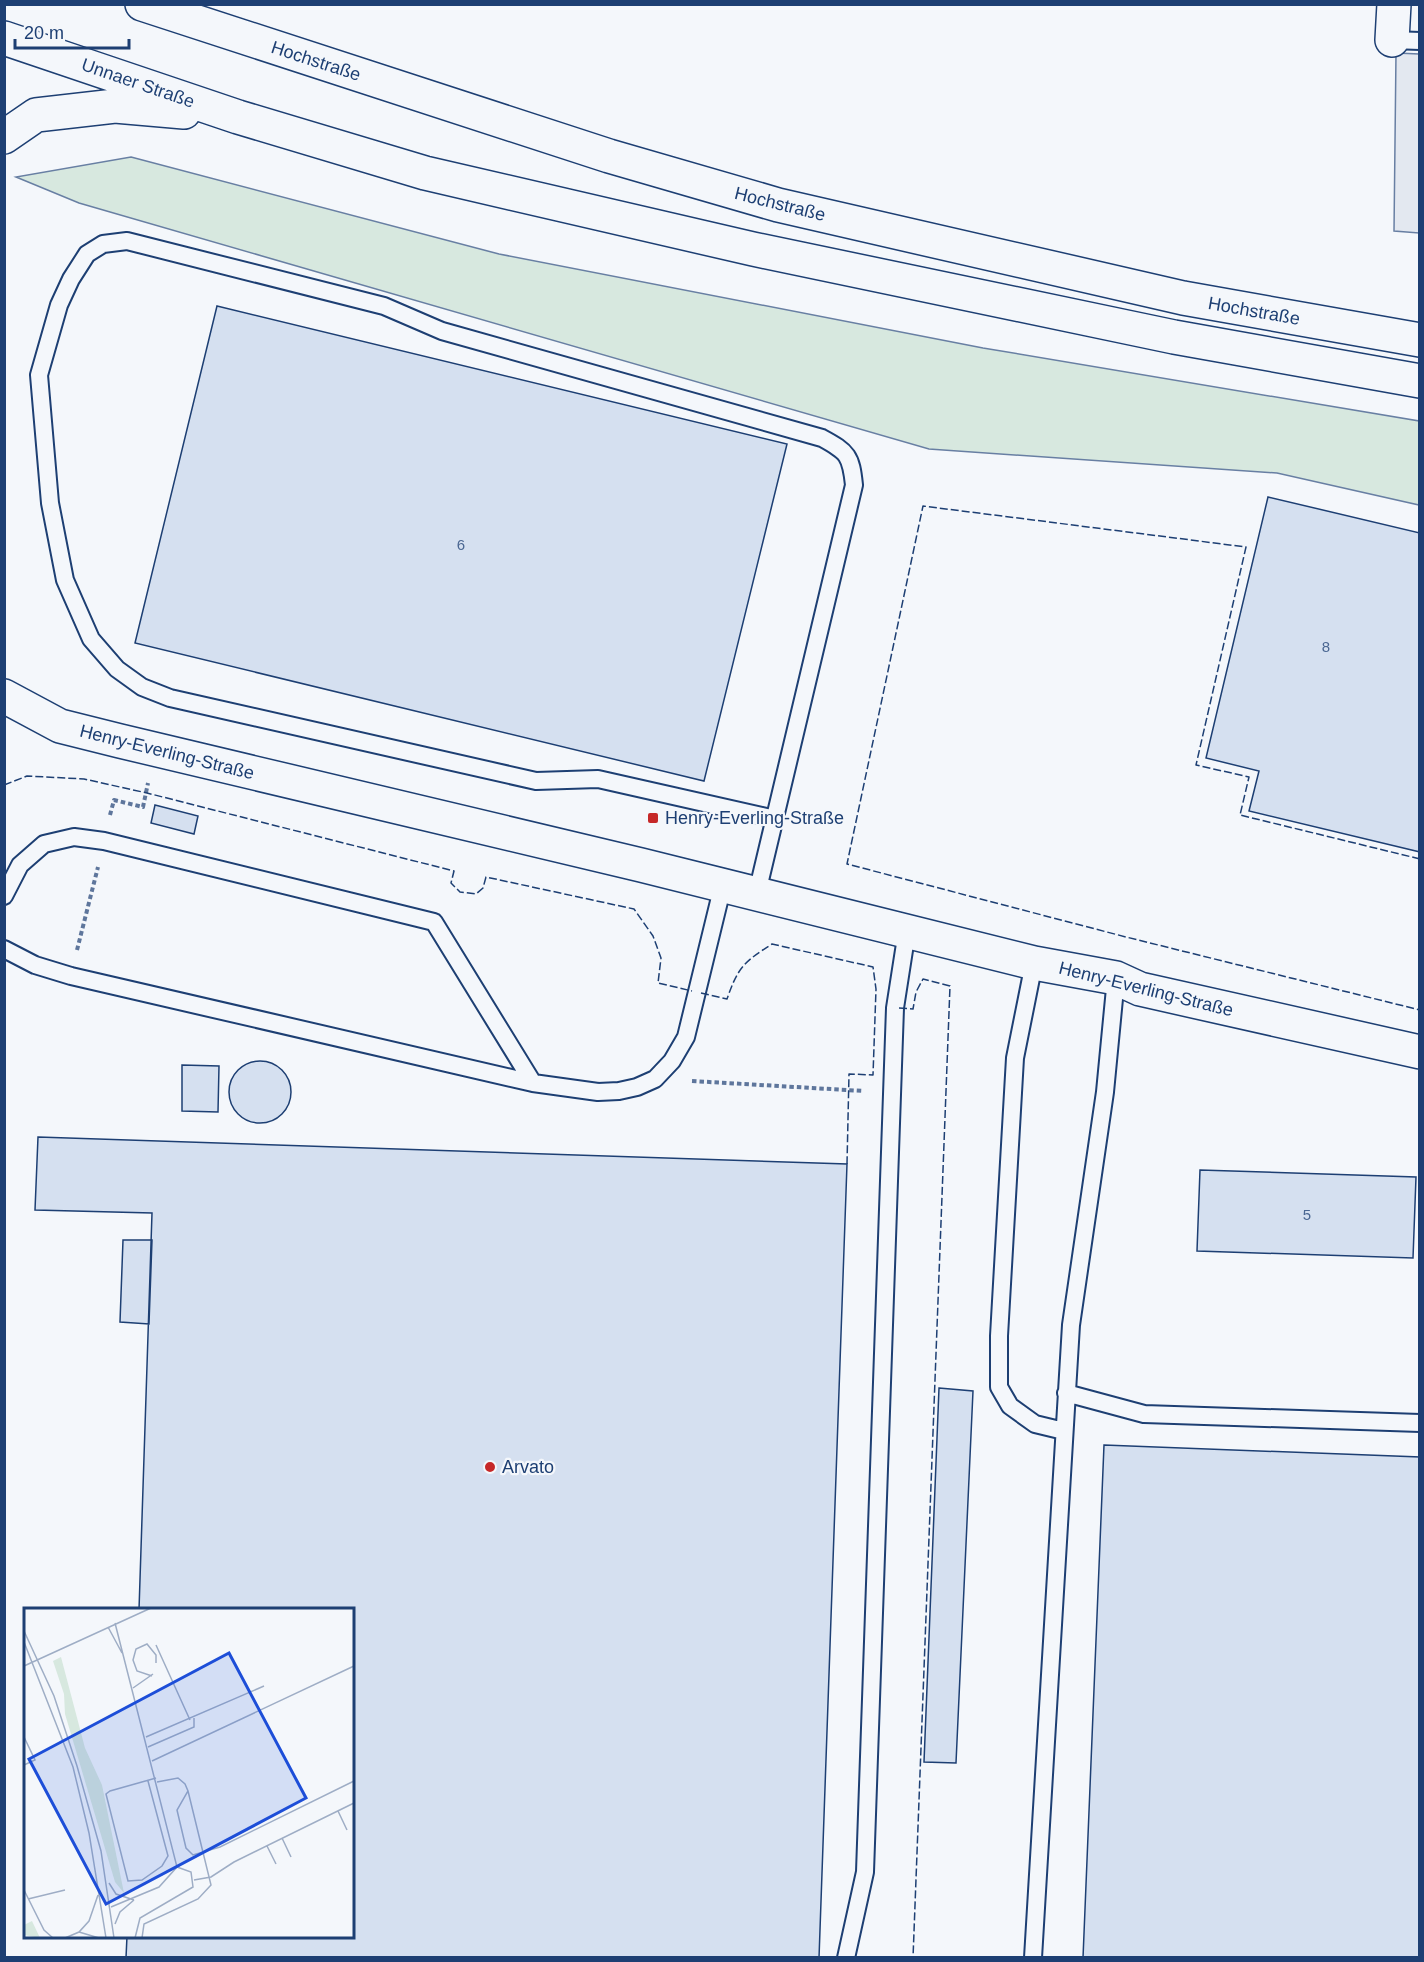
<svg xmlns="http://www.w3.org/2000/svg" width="1424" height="1962" viewBox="0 0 1424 1962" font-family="Arial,sans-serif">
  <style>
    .green { fill: #d7e8df; stroke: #687fa3; stroke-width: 1.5 }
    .parking { fill: #e3e8f0; stroke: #687fa3; stroke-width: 1.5 }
    .building { fill: #d5e0f0; stroke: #1d3f73; stroke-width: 1.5 }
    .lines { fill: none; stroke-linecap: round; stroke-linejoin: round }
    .service-casing { stroke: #1d3f73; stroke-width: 20 }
    .minor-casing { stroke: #1d3f73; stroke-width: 36 }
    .tertiary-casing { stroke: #1d3f73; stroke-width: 36 }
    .primary-casing { stroke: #1d3f73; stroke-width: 36 }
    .path { stroke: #5e769c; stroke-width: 4; stroke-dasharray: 4.5 3; stroke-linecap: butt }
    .service { stroke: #f4f7fb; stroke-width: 16 }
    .minor { stroke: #f4f7fb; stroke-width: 33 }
    .tertiary { stroke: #f4f7fb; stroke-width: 33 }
    .primary { stroke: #f4f7fb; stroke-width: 33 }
    .fence { stroke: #1d3f73; stroke-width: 1.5; stroke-dasharray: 8 3; stroke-linecap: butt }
    .poi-dot { fill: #c62828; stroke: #f4f7fb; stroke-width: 2 }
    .labels { text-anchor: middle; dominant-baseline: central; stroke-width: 4.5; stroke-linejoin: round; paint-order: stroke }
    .number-label { font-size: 15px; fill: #4b6792 }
    .street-label { font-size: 18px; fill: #1d3f73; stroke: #f4f7fb }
    .poi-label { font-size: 18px; fill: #1d3f73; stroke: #f4f7fb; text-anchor: start }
    .inset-road { fill: none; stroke: #9eadc5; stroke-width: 1.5 }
    .view { fill: #1d4ed8; fill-opacity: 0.15; stroke: #1d4ed8; stroke-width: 3 }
    .inset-edge { fill: none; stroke: #1d3f73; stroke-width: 3 }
  </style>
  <rect width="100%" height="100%" fill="#f4f7fb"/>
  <path class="green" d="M131,157L499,254L983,348L1419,421V505L1277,473L929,449L79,203L16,177Z"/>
  <path class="parking" d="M1396,53L1419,54V233L1394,231Z"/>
  <path class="building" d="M217,306L787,444L704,781L135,643Z
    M1268,497L1420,533V852L1249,811L1259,771L1206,758Z
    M155,805L198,816L194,834L151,823Z
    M229 1092a31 31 0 1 1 62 0a31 31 0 1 1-62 0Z
    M182,1065L219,1066L218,1112L182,1111Z
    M38,1137L847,1164L819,1958H126L127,1936H352V1610H139L152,1213L35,1210Z
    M1200,1170L1416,1177L1413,1258L1197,1251Z
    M123,1240H152L149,1324L120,1322Z
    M939,1388L973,1391L956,1763L924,1762Z
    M1104,1445L1420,1457V1958H1083Z"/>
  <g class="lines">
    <defs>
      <path id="service" d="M1392,40L1420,41
        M757,893L854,485C851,456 848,452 822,438L442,331L384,306L127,241L103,244L87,254L71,279L59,305L39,375L50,503L65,580L91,639L117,669L142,687L170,698L536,781L598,779L775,819
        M4,896L20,865L44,844L74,837L104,841L434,922L533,1083L598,1092L619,1091L637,1087L655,1079L672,1061L686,1037L723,885
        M4,949L35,965L71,976L533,1083
        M1034,963L1015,1058L999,1336V1387L1010,1406L1035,1424L1064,1431
        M1066,1393L1144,1414L1420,1423
        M846,1958L865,1872L895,1008L907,931
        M1033,1958L1071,1325L1105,1092L1116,978"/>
      <path id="minor" d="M1392,40L1394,4"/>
      <path id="tertiary" d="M4,696L60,726L120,741L641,865L1034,963L1116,978L1140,989L1420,1052"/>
      <path id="primary" d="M142,4L609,156L778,205L1183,298L1420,340
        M4,38L238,117L425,173L753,249L1174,337L1420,381
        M4,137L36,115L115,106L184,112"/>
    </defs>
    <use href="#service" class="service-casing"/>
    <use href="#minor" class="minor-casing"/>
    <use href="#tertiary" class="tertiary-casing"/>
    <use href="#primary" class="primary-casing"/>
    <path class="path" d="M110,815L114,800L143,807L148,783
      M77,950L98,867
      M692,1081L864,1091"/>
    <use href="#service" class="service"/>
    <use href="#minor" class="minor"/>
    <use href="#tertiary" class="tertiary"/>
    <use href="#primary" class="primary"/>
    <path class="fence" d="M4,785L27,776L84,779L147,793L454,871L451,883L460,892L476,894L483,888L486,877L634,909L653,936L661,958L658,983L692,991
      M1420,859L1240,815L1249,777L1196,765L1246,547L923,506L847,864L1126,937L1420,1010
      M701,993L727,999C738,967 744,962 772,944L873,967L876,989L873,1075L849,1074L847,1164
      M899,1008L913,1009L916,992L923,979L950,986L913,1958"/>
  </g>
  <g class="poi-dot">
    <rect x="647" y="812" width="12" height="12" rx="3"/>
    <circle cx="490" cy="1467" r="6"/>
  </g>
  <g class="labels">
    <g class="number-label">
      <text x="461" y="544">6</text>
      <text x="1326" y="646">8</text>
      <text x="1307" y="1214">5</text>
    </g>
    <g class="street-label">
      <text transform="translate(316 61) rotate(18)">Hochstraße</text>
      <text transform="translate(138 83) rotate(19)">Unnaer Straße</text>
      <text transform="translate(780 204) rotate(14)">Hochstraße</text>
      <text transform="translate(1254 311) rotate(10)">Hochstraße</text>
      <text transform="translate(167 752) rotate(14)">Henry-Everling-Straße</text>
      <text transform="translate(1146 989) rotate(14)">Henry-Everling-Straße</text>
    </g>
    <g class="poi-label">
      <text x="665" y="818">Henry-Everling-Straße</text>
      <text x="502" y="1467">Arvato</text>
    </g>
  </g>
  <g transform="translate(24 1608)">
    <rect width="330" height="330" fill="#f4f7fb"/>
    <path d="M37,49L61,140L78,177L100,285L91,274L41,106L40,86L29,53ZM8,313L16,330L0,327V317Z" fill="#d7e8df"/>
    <path class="inset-road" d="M84,19L98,45M0,23L30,88L53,158L77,243L90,330M0,34L49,159L65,225L82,330M132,37L166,112M0,58L127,0M128,68L113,63L109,52L112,41L123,36L132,47V55M109,80L129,66M0,129L11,152L0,157M122,129L240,78M124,139L170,119V110M128,153L330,58M124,173L144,248L138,258L118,272L104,273L82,186L86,183L132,170M133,174L154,170L161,176L164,183L153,202L162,240L169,247L196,239L330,173M314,203L323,222M258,230L267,249M243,238L252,256M170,272L187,269L210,254L330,195M85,275L92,286L110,292M0,282L20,322L29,330M4,291L41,282M87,299L135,279L153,259L91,15M91,316L96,304L110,292M55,324L75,330M41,330L55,324L65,313L74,287M111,330L116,310L169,279L167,264L153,259M118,330L120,316L174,291L187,277L164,183"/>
    <path class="view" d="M205,45L282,190L82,296L5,151Z"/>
    <rect width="330" height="330" class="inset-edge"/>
  </g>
  <rect width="1424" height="1962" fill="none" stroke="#1d3f73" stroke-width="12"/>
  <path d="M15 39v9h114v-9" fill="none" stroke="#1d3f73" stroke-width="3"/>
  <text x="24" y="39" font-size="18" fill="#1d3f73" stroke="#f4f7fb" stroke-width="4.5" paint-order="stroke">20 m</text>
</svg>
